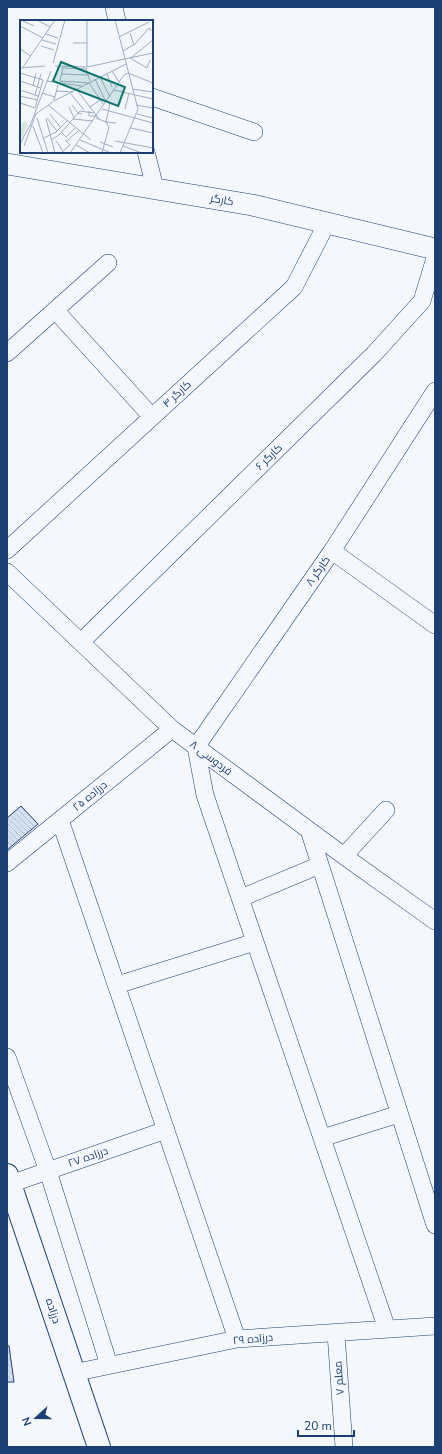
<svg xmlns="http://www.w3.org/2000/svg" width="442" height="1454" viewBox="0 0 442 1454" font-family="'Nunito Sans',Cairo,sans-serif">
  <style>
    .building { fill: url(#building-back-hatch); stroke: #1d3f73 }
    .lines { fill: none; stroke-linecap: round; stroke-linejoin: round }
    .minor-casing { stroke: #1d3f73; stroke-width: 18 }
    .tertiary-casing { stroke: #1d3f73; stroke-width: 22 }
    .secondary-casing { stroke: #1d3f73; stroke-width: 24 }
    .minor { stroke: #f4f7fb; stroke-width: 17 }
    .tertiary { stroke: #f4f7fb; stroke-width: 21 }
    .secondary { stroke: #f4f7fb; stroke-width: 22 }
    .labels { text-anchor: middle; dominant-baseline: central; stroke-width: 3; stroke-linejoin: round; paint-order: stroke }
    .street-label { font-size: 11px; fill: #1d3f73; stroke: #f4f7fb }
    .inset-road { fill: none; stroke: #9eadc5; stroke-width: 1 }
    .view { fill: #0f766e; fill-opacity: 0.15; stroke: #0f766e; stroke-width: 2 }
    .inset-edge { fill: none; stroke: #1d3f73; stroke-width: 2 }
  </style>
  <defs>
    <pattern id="building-back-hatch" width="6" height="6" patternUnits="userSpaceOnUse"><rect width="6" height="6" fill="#d5e0f0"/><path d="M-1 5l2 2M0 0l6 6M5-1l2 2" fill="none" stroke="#b6c1d1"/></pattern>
  </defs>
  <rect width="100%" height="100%" fill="#f4f7fb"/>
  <path class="building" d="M21,806L38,824L7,850V818Z
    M7,1346H9L14,1382H7Z"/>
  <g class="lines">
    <defs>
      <path id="minor" d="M114,7L117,21
        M152,97L254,132
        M146,152L155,188
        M55,310L152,417
        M7,353L108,263
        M7,550L294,287L327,223
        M332,551L435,625
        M7,572L172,729L344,856L435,921
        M81,642L374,354L422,301L435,258
        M60,820L237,1339
        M309,830L435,1225
        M344,856L386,810
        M7,863L172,729
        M241,898L320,865
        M117,985L255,942
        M7,1057L48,1171L109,1365
        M322,1138L399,1114
        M10,1184L166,1130
        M387,1329L205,795L196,747L332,551L435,391
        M336,1333L344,1447
        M73,1373L237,1339L435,1326"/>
      <path id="tertiary" d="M7,164L252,205L435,249"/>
      <path id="secondary" d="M7,1175L99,1447"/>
    </defs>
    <use href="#minor" class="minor-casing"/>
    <use href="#tertiary" class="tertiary-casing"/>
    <use href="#secondary" class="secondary-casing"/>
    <use href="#minor" class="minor"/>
    <use href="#tertiary" class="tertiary"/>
    <use href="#secondary" class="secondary"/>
  </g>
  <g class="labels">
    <g class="street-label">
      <text transform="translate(222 200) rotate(10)">کارگر</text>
      <text transform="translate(177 394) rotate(-42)">کارگر ۴</text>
      <text transform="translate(269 457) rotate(-44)">کارگر ۶</text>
      <text transform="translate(318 571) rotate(-55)">کارگر ۸</text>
      <text transform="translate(211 758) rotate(37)">فردوسی ۸</text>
      <text transform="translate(90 796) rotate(-39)">درزاده ۲۵</text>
      <text transform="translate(88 1157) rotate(-19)">درزاده ۲۷</text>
      <text transform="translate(53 1311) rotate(72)">درزاده</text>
      <text transform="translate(253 1339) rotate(-5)">درزاده ۲۹</text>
      <text transform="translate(339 1378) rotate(-94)">معلم ۷</text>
    </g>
  </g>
  <g transform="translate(20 20)">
    <rect width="133" height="133" fill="#f4f7fb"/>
    <path d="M5,100L8,105L0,122V106Z" fill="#d7e8df"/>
    <path class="inset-road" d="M17,0L30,7M95,0L118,89L100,133M3,1L14,6M0,6L23,18M110,13L114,25M26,14L38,18M99,17L129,2M22,20L36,24M53,23H67M21,26L34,30M0,29L11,36M103,31L115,24L129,8L131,11M112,37L133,20M110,38L127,48L130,40M33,43L45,0M35,46L67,47L133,33M3,47L35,0M67,47V0M0,48L25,46M43,48L66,49M66,48L70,61M92,51L99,62M0,53L23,60M42,54L68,55M87,54L92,67M80,57L90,77M75,59L85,80L90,84L86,102L96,103M0,61L21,68M27,61L62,66M40,61L69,63L84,85M40,61L43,47M13,66L16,53M112,69L133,72M0,70L18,76M57,70L79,99M94,70L133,79M36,71L53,72M22,73L35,77M51,74L64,90M15,75L21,54M0,76L17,80M34,80L38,65M0,83L15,88M28,85L71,120M52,85L58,93L62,94M116,85L133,88M99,86L103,72M49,87L54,98M70,87L80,80M15,88L23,60M82,89L133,103M105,89L109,73M69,91V96H77M30,94L41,108M117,94L133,98M17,98L28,133M27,98L37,111M76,98L86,102L89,107L82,133M26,99L35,133M53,99L73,101M10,106L31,51M13,106L23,133M111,108L133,113M42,113L46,117L56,107M24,118L36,112L48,100M31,120L39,115L60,91L74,93M60,120L91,133M36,121L43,131M47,121L59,110M95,121L133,128M80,122L93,127M0,124L10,105M56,125L70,133M4,126L16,94L34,81L106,44M103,126L122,133M41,133L50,125L45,120M50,133L104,55L108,53L133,63"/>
    <path class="view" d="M41,42L105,67L98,86L33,61Z"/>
    <rect width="133" height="133" class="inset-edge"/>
  </g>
  <rect width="442" height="1454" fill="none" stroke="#1d3f73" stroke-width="16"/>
  <g transform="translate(36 1418) rotate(249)" stroke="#f4f7fb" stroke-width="3" paint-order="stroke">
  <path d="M0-3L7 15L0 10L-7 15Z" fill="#1d3f73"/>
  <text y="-6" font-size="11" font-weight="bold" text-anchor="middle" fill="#1d3f73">N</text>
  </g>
  <path d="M298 1430v6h56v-6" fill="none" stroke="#1d3f73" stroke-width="2"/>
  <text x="304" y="1430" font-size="12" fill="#1d3f73" stroke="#f4f7fb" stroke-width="3" paint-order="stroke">20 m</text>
</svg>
